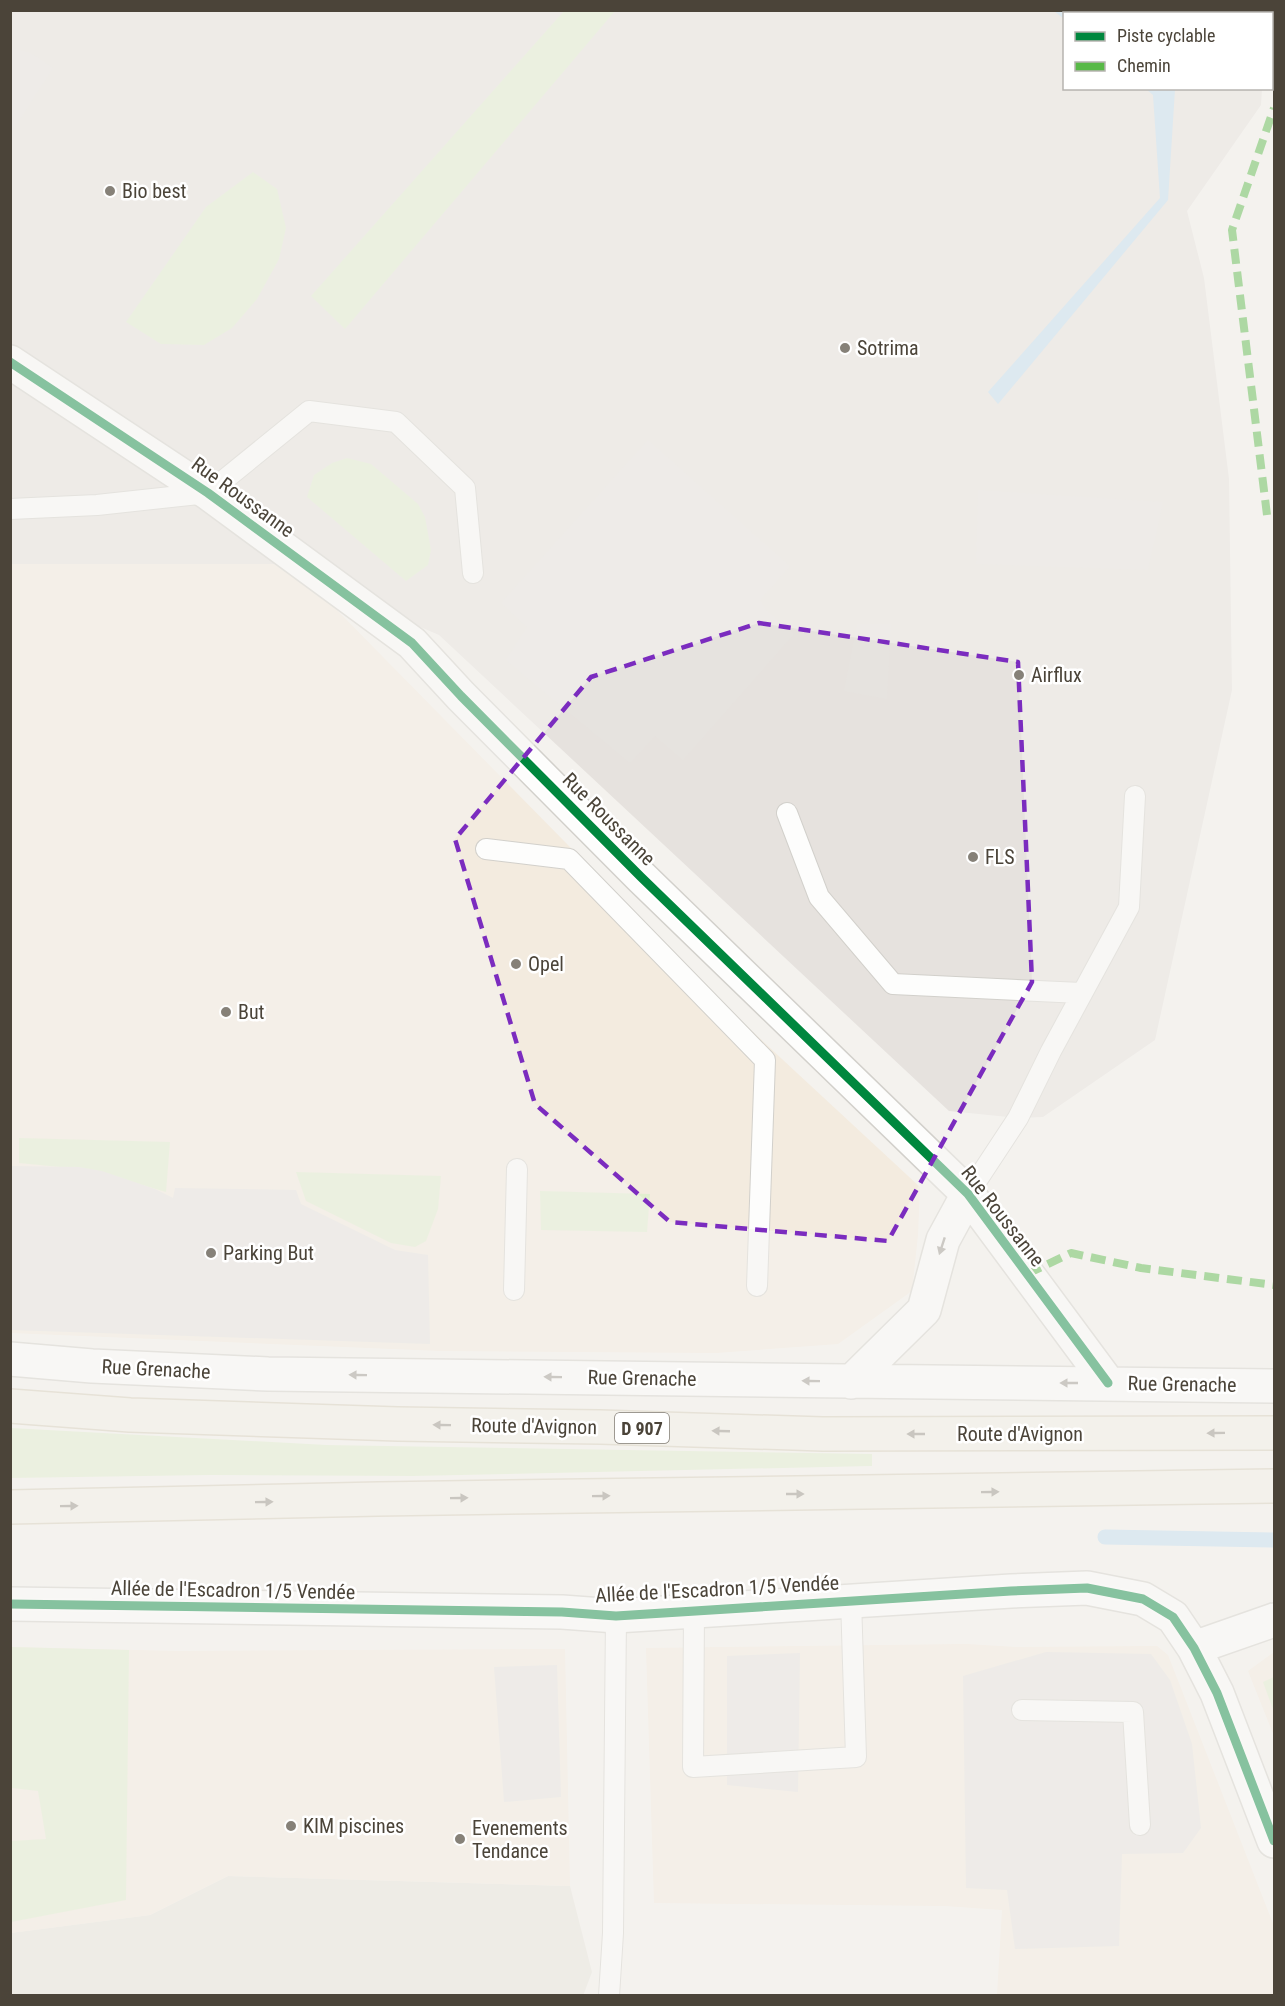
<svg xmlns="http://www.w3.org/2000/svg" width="1285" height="2006" viewBox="0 0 1285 2006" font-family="'Roboto Condensed',sans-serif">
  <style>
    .residential { fill: #e7e4dc }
    .commercial { fill: #f3ebdf }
    .industrial { fill: #e6e2de }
    .green { fill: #e1eecf }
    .parking { fill: #e6e3df }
    .water { fill: #c0ddf1 }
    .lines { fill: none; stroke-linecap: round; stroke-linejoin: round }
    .stream { stroke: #c0ddf1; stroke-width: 15 }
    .lane-casing { stroke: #d2d0cb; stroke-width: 22 }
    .street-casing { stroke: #d2d0cb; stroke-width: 36 }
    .primary-casing { stroke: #d6cebb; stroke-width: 36 }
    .lane { stroke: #fdfdfc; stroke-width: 20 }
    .street { stroke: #fdfdfc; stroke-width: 33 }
    .primary { stroke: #f2efe6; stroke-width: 33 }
    .quiet { stroke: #58b947; stroke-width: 8; stroke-dasharray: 15 8; stroke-linecap: butt }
    .cycleway-casing { stroke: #fff; stroke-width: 13 }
    .cycleway { stroke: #00873e; stroke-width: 9 }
    .oneway { fill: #9b9791 }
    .oneway2 { fill: #969187 }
    .marked { fill: none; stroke: #7b2cbf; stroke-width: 4.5; stroke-dasharray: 12 8; stroke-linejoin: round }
    .poi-dot { fill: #868178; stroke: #fff; stroke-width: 2 }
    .labels { text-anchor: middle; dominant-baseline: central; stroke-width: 5; stroke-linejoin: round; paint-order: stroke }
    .shield { fill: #fff; stroke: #817c74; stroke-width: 1.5 }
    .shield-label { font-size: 18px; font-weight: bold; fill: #4b4439 }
    .poi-label { font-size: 20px; fill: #4b4439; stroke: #fff; text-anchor: start }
    .street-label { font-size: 20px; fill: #4b4439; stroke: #fff }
  </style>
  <rect width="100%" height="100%" fill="#f4f2ee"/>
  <path class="residential" d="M228,1876L570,1886L592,1972L583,1996L11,1995L10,1933L150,1915Z"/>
  <path class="commercial" d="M11,564H274L326,599L741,1021L920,1187L918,1235L912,1291L838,1344L716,1353L441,1351L11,1333Z
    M967,1644L1016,1647L1157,1646L1168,1655L1274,1926V1995H997L1002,1910L945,1906L654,1903L646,1648Z
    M10,1647L178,1651L565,1649L570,1886L228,1876L150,1915L11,1933Z
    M1274,1652V1736L1248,1671Z"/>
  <path class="industrial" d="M11,11H1267V14H1064V88L1262,89L1261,105L1187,211L1204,278L1229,479L1232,690L1155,1040L1043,1117L1018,1118L949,1111L439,635L274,564H11Z"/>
  <path class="green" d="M564,11H615L345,329L311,296Z
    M253,172L277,189L286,228L279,259L257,299L232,328L204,345L161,344L126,322L206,207Z
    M347,458L371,464L418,504L425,517L431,550L428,565L406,581L307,497L314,475L332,463Z
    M19,1138L170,1142L166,1192L90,1170L19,1163Z
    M296,1172L441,1176L438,1209L426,1241L415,1247L391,1243L306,1201Z
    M540,1191L650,1194L647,1232L541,1230Z
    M11,1428L327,1445L872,1454V1466L413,1476L211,1475L11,1478Z
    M11,1647L129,1650L126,1900L11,1922V1841L46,1839L38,1791L12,1788Z
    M1274,1677V1712L1263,1682Z"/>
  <path class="parking" d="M11,48L31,53L53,68L11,133Z
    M648,440L790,566L760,600L766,610L794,634L683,760L655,736L630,763L506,660L527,627L501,603Z
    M978,490L1163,502L1148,570L976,564Z
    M857,624H891L887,699L844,691Z
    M11,1166L79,1167L102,1171L155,1189L173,1198L175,1188L296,1190L301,1204L395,1250L428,1255L430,1344L11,1330Z
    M1046,1652L1151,1654L1170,1680L1192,1744L1201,1828L1183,1853L1122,1854L1119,1946L1015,1949L1007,1890L966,1888L963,1676Z
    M800,1653L798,1792L727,1785V1656Z
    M557,1665L561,1797L504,1802L494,1667Z"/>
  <path class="water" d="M1146,10L1151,13L1064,14V19L1054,11Z
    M1146,89H1175L1168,200L998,404L988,392L1160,198L1153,95Z"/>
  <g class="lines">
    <path class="stream" d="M1105,1537L1274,1540"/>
    <defs>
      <path id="lane" d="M10,509L97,505L208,493L309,411L396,422L465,488L473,573
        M787,813L819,897L893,984L1081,993
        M486,849L569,859L765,1060L757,1286
        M968,1194L1018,1118L1051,1051L1129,907L1135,796
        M514,1290L517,1169
        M694,1610L693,1767L856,1757L851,1600
        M1022,1710L1133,1712L1140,1825
        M609,1996L613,1933L616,1616"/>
      <path id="street" d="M10,362L208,493L412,643L461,696L641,877L968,1194L1108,1383
        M10,1359L92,1366L268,1374L1274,1386
        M851,1382L924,1310L943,1240L968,1194
        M10,1604L562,1612L616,1616L1011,1591L1087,1588L1143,1599L1173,1617L1194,1648L1217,1693L1274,1841
        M1194,1648L1274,1620"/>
      <path id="primary" d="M10,1406L130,1415L398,1424L600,1427L823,1434L1274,1433
        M10,1507L378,1499L1274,1486"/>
    </defs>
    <use href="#lane" class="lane-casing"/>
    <use href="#street" class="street-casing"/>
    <use href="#primary" class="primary-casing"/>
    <use href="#lane" class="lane"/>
    <use href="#street" class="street"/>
    <use href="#primary" class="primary"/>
    <path class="quiet" d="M1267,515L1232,230L1274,108
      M1027,1274L1071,1253L1141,1268L1274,1285"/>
    <defs>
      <path id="cycleway" d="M10,362L208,493L412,643L461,696L641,877L968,1194L1108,1383
        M10,1604L562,1612L616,1616L1011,1591L1087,1588L1143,1599L1173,1617L1194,1648L1217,1693L1274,1841"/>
    </defs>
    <use href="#cycleway" class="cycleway-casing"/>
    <use href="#cycleway" class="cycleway"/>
  </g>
  <defs><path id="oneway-solid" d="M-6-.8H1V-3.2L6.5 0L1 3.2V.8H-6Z" transform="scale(1.5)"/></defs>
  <g class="oneway">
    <use href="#oneway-solid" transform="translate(942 1246) rotate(108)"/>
    <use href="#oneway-solid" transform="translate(358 1375) rotate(-179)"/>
    <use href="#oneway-solid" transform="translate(553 1377) rotate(-179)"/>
    <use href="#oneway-solid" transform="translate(811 1381) rotate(-179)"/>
    <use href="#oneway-solid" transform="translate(1069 1383) rotate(-180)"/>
  </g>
  <g class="oneway2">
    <use href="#oneway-solid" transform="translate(442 1425) rotate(-179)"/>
    <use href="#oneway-solid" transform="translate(721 1431) rotate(-178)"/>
    <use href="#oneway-solid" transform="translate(1216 1433) rotate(179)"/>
    <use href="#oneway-solid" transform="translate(916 1434) rotate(-180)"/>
    <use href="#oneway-solid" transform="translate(990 1492) rotate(-1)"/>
    <use href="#oneway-solid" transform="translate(795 1494)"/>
    <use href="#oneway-solid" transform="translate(601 1496) rotate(-1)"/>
    <use href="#oneway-solid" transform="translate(459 1498) rotate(-1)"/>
    <use href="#oneway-solid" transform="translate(264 1502) rotate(-1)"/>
    <use href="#oneway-solid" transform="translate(69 1506) rotate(-1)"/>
  </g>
  <path d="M0 0H1285V2006H0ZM759,623L1018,662L1032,982L888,1241L670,1222L535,1104L455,839L591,677Z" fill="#f4f2ee" fill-opacity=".55" fill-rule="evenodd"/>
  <path class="marked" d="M759,623L1018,662L1032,982L888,1241L670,1222L535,1104L455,839L591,677Z"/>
  <g class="poi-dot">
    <circle cx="110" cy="191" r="6"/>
    <circle cx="845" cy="348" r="6"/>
    <circle cx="1019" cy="675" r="6"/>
    <circle cx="973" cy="857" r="6"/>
    <circle cx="516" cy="964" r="6"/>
    <circle cx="226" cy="1012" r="6"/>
    <circle cx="211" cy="1253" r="6"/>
    <circle cx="291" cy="1826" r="6"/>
    <circle cx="460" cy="1839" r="6"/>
  </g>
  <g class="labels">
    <rect class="shield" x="615" y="1413" width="54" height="30" rx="4.5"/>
    <g class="shield-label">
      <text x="642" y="1428">D 907</text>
    </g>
    <g class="poi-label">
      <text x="122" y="191">Bio best</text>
      <text x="857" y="348">Sotrima</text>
      <text x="1031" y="675">Airflux</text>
      <text x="985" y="857">FLS</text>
      <text x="528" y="964">Opel</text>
      <text x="238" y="1012">But</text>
      <text x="223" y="1253">Parking But</text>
      <text x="303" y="1826">KIM piscines</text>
      <text x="472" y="1828">Evenements<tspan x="472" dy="23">Tendance</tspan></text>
    </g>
    <g class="street-label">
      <text transform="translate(243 497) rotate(36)">Rue Roussanne</text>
      <text transform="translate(609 819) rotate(45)">Rue Roussanne</text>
      <text transform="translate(1003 1216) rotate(52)">Rue Roussanne</text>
      <text transform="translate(156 1369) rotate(3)">Rue Grenache</text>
      <text transform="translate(642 1378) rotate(1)">Rue Grenache</text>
      <text transform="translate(1182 1384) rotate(1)">Rue Grenache</text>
      <text transform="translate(534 1426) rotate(1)">Route d'Avignon</text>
      <text x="1020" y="1434">Route d'Avignon</text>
      <text transform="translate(717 1589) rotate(-3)">Allée de l'Escadron 1/5 Vendée</text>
      <text transform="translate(233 1590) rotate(1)">Allée de l'Escadron 1/5 Vendée</text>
    </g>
  </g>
  <rect width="1285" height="2006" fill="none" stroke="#4b4439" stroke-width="24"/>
  <rect x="1063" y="12" width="210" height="78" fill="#ffffff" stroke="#b7b4b0" stroke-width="1.5"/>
  <rect x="1075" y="32" width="30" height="9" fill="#00873e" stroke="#b7b4b0" stroke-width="1.5"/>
  <text x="1117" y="42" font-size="18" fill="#4b4439">Piste cyclable</text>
  <rect x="1075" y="62" width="30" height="9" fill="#58b947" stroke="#b7b4b0" stroke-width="1.5"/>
  <text x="1117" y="72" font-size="18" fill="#4b4439">Chemin</text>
</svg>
